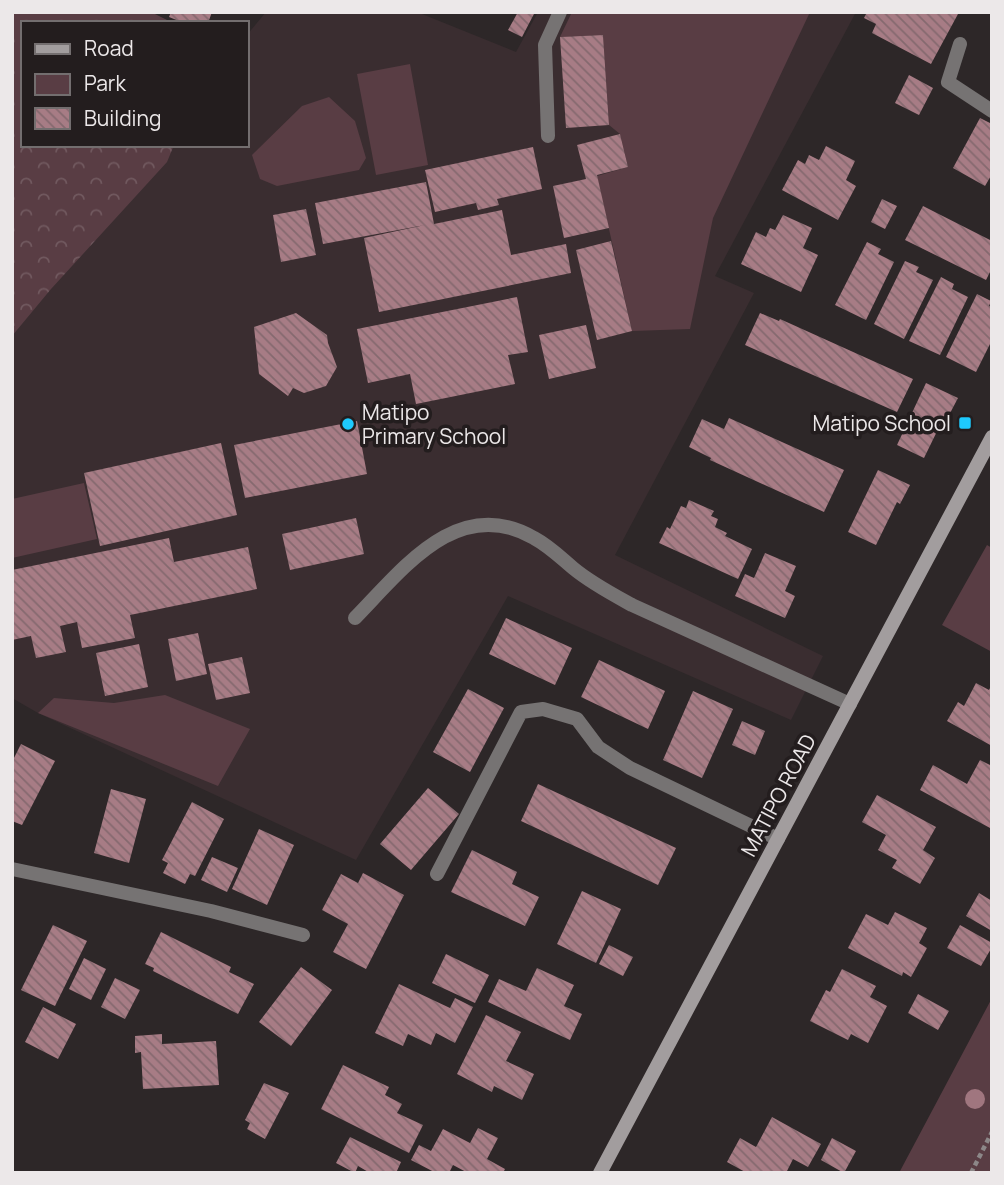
<svg xmlns="http://www.w3.org/2000/svg" width="1004" height="1185" viewBox="0 0 1004 1185" font-family="Manrope,sans-serif">
  <style>
    .built { fill: #3a2d30 }
    .green { fill: #593d44 }
    .forest { fill: url(#forest-crowns) }
    .building { fill: url(#building-back-hatch) }
    .lines { fill: none; stroke-linecap: round; stroke-linejoin: round }
    .path { stroke: #8c8788; stroke-width: 4.5; stroke-dasharray: 5 3.5; stroke-linecap: butt }
    .lane { stroke: #767373; stroke-width: 14 }
    .secondary { stroke: #a29d9e; stroke-width: 14 }
    .tree { fill: #a0767f }
    .poi-dot { fill: #1ec9fd; stroke: #231d1e; stroke-width: 2.5 }
    .labels { text-anchor: middle; dominant-baseline: central; stroke-width: 7; stroke-linejoin: round; paint-order: stroke }
    .poi-label { font-size: 21px; fill: #ece8e9; stroke: #231d1e; text-anchor: start }
    .street-label { font-size: 21px; fill: #ece8e9; stroke: #231d1e }
  </style>
  <defs>
    <pattern id="forest-crowns" width="20" height="18" patternUnits="userSpaceOnUse" patternTransform="scale(1.75)"><rect width="20" height="18" fill="#593d44"/><path d="M2 6a3 3 0 1 1 6 0M12 15a3 3 0 1 1 6 0" fill="none" stroke="#71595f"/></pattern>
    <pattern id="building-back-hatch" width="6" height="6" patternUnits="userSpaceOnUse" patternTransform="scale(1.75)"><rect width="6" height="6" fill="#a77c85"/><path d="M-1 5l2 2M0 0l6 6M5-1l2 2" fill="none" stroke="#85696f"/></pattern>
  </defs>
  <rect width="100%" height="100%" fill="#2d2728"/>
  <path class="built" d="M266,12H417L516,52L538,12H856L715,276L754,293L615,555L823,656L791,720L508,596L356,860L38,713L12,698V285L144,145H247V35Z"/>
  <path class="green" d="M572,12H810L713,218L690,329L632,331L597,176L628,167L620,134L609,125L603,35L560,37Z
    M410,64L428,165L376,175L357,74Z
    M329,97L355,121L366,158L359,170L277,186L260,179L252,155L302,106Z
    M84,483L97,539L12,558V499Z
    M987,545L992,548V652L942,625Z
    M165,695L250,729L218,786L38,713L54,698L114,703Z
    M992,998V1173H899Z"/>
  <path class="forest" d="M12,12H151L173,23H23V145H174L167,162L51,289L12,336Z"/>
  <path class="building" d="M171,12H212L208,23H184L169,17Z
    M518,12H535L522,37L508,30Z
    M867,12H954L958,14L931,64L872,33L876,24L864,18Z
    M603,35L609,125L566,128L560,37Z
    M909,75L933,88L919,115L895,103Z
    M980,118L992,124V174L985,186L953,168Z
    M620,134L628,167L597,175L609,228L564,238L553,186L586,179L577,145Z
    M826,146L855,161L846,180L856,186L838,220L782,190L798,160L805,164L809,155L819,160Z
    M533,147L542,189L497,199L499,205L478,210L476,203L435,212L425,170Z
    M426,182L434,224L502,210L511,255L566,244L571,273L379,312L364,238L425,225L323,244L315,203Z
    M882,199L897,206L885,229L871,222Z
    M923,206L992,241V268L986,280L905,240Z
    M306,209L316,255L281,262L273,215Z
    M783,215L812,228L803,248L818,255L801,292L741,264L756,232L766,237L770,228L775,230Z
    M611,241L632,331L597,340L576,250Z
    M867,242L881,249L878,254L894,262L866,320L835,305Z
    M905,261L919,267L916,272L933,280L904,339L874,324Z
    M941,277L954,284L952,289L968,297L940,355L909,341Z
    M977,294L991,301L989,306L992,307V340L976,372L946,357Z
    M517,297L528,352L508,355L515,384L416,404L410,374L368,383L357,329Z
    M296,313L327,335L328,343L337,367L326,386L304,393L293,388L288,396L259,374L254,327Z
    M760,313L779,321L780,319L913,379L897,412L745,345Z
    M586,325L596,368L549,379L539,335Z
    M926,383L958,398L948,417L945,415L924,458L897,445Z
    M729,418L844,470L824,512L710,460L711,458L689,447L702,419L724,429Z
    M357,421L367,474L245,498L234,445Z
    M221,443L237,515L100,546L84,473Z
    M878,470L910,485L900,504L897,502L876,545L848,532Z
    M689,500L714,511L711,516L718,519L715,527L727,533L725,536L752,549L738,579L659,543L667,527L670,529L681,506L686,508Z
    M356,518L364,554L290,570L282,534Z
    M169,538L174,562L248,547L257,589L130,615L135,638L82,648L77,622L60,626L66,652L36,658L31,636L12,640V570Z
    M765,553L796,566L785,591L795,596L785,618L735,596L745,574L754,578Z
    M506,618L572,648L555,685L489,654Z
    M198,633L207,674L176,681L168,639Z
    M139,644L148,687L105,696L96,653Z
    M242,657L250,693L216,700L208,664Z
    M599,660L665,691L648,729L581,697Z
    M976,683L989,690L992,684V746L947,721L958,702L964,706Z
    M468,689L504,708L470,772L433,752Z
    M693,691L733,709L702,778L663,760Z
    M742,721L765,731L755,755L732,745Z
    M21,744L55,761L22,825L12,821V762Z
    M980,760L992,766V824L990,828L920,790L933,765L967,784Z
    M538,784L676,848L658,885L521,821Z
    M428,788L459,814L411,870L380,844Z
    M111,789L146,799L129,863L94,853Z
    M877,795L936,827L923,850L935,858L920,884L892,868L897,860L878,850L886,835L862,822Z
    M192,802L224,819L195,876L190,874L185,884L163,873L168,863L162,860Z
    M259,829L294,845L267,905L232,889Z
    M472,850L517,872L512,884L539,897L525,926L451,892Z
    M212,857L238,868L227,892L201,880Z
    M363,873L404,895L366,969L333,952L348,924L322,910L341,874L358,883Z
    M582,891L621,909L596,963L557,944Z
    M979,893L992,901V931L966,916Z
    M895,912L927,928L919,943L927,948L911,977L903,972L902,976L848,948L866,914L888,925Z
    M53,925L87,941L55,1006L21,990Z
    M960,925L992,943V947L981,966L947,948Z
    M161,932L231,967L229,972L254,984L238,1014L153,971L154,968L145,964Z
    M609,945L633,957L623,976L599,964Z
    M446,954L489,975L475,1003L432,983Z
    M84,958L106,969L91,1000L69,989Z
    M301,967L332,990L291,1046L259,1022Z
    M537,968L574,985L564,1006L582,1014L570,1040L488,1002L499,979L526,991Z
    M842,969L876,986L870,997L887,1006L868,1043L851,1034L848,1040L810,1021L826,990L830,992Z
    M115,978L140,990L125,1019L101,1007Z
    M399,984L450,1008L455,998L473,1007L455,1043L436,1033L431,1045L408,1034L403,1046L375,1033Z
    M918,994L949,1011L938,1030L908,1013Z
    M43,1007L76,1024L58,1059L25,1042Z
    M486,1015L521,1032L506,1061L534,1074L522,1100L494,1086L492,1092L457,1074Z
    M162,1034V1044L216,1041L219,1085L143,1089L141,1052L135,1053V1036Z
    M343,1065L389,1087L385,1095L402,1104L397,1113L423,1125L409,1153L321,1109Z
    M264,1083L289,1093L265,1139L247,1129L250,1123L245,1120Z
    M772,1117L821,1144L808,1167L793,1159L786,1173H747L727,1162L740,1138L756,1147Z
    M478,1128L498,1138L487,1159L505,1169L503,1173H468L453,1165L449,1173H436L411,1160L419,1145L431,1151L443,1129L470,1143Z
    M350,1137L401,1162L396,1173H370L358,1166L355,1173L336,1163Z
    M832,1138L856,1151L844,1173L821,1160Z"/>
  <g class="lines">
    <path class="path" d="M971,1173L992,1132"/>
    <path class="lane" d="M960,44L948,82L992,111
      M548,136L545,45L560,12
      M355,618C403,569 458,494 534,538C549,546 560,557 573,568C591,583 612,594 632,605L850,704
      M12,869L211,911L303,935
      M437,874L521,712L543,709L577,719L598,747L630,768L778,839"/>
    <path class="secondary" d="M600,1173L992,437"/>
  </g>
  <circle class="tree" cx="975" cy="1099" r="10"/>
  <g class="poi-dot">
    <rect x="958" y="416" width="14" height="14" rx="3.5"/>
    <circle cx="348" cy="424" r="7"/>
  </g>
  <g class="labels">
    <g class="poi-label">
      <text x="362" y="412">Matipo<tspan x="362" dy="24">Primary School</tspan></text>
      <text x="951" y="423" text-anchor="end">Matipo School</text>
    </g>
    <g class="street-label">
      <text transform="translate(778 795) rotate(-62)">MATIPO ROAD</text>
    </g>
  </g>
  <rect width="1004" height="1185" fill="none" stroke="#ece8e9" stroke-width="28"/>
  <rect x="21" y="21" width="228" height="126" fill="#231d1e" stroke="#736e6f" stroke-width="2"/>
  <rect x="35" y="44" width="35" height="10" fill="#a29d9e" stroke="#736e6f" stroke-width="2"/>
  <text x="84" y="56" font-size="21" fill="#ece8e9">Road</text>
  <rect x="35" y="74" width="35" height="21" fill="#593d44" stroke="#736e6f" stroke-width="2"/>
  <text x="84" y="91" font-size="21" fill="#ece8e9">Park</text>
  <rect x="35" y="108" width="35" height="21" fill="url(#building-back-hatch)" stroke="#736e6f" stroke-width="2"/>
  <text x="84" y="126" font-size="21" fill="#ece8e9">Building</text>
</svg>
